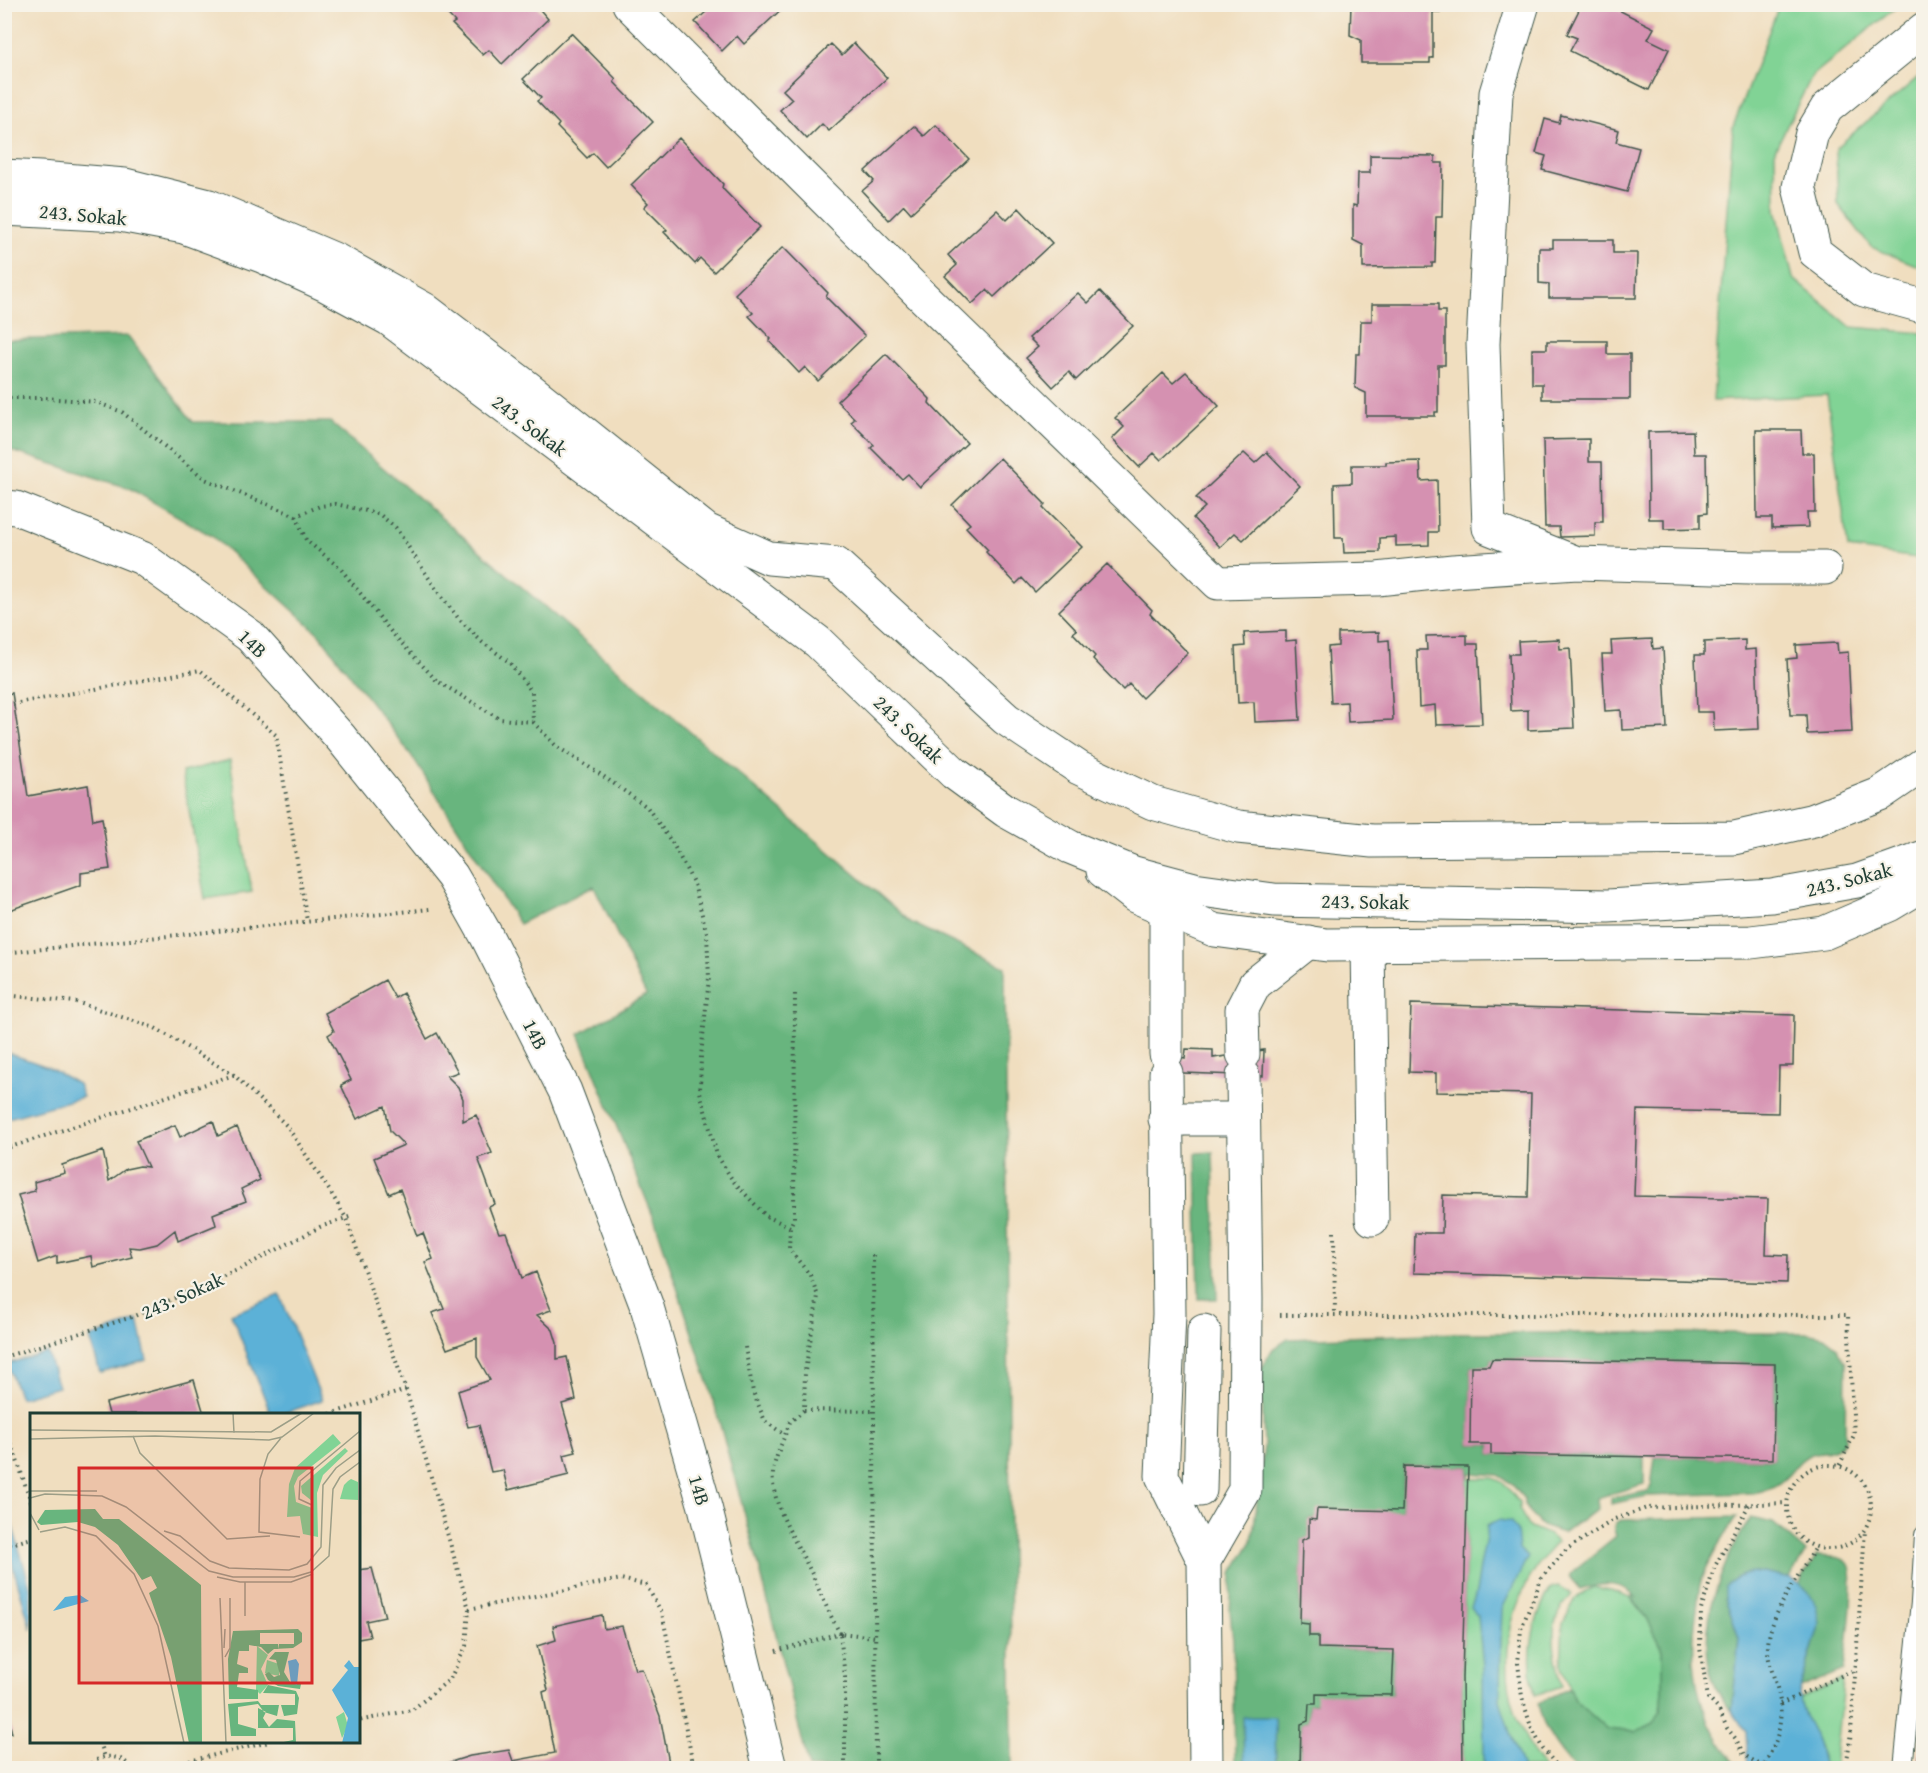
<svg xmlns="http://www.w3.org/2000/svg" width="1928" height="1773" viewBox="0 0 1928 1773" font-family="'Gentium Book Plus',serif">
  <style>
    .green { fill: #81d395; stroke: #508864; stroke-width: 1.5 }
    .forest { fill: #68b57e; stroke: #447959; stroke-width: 1.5 }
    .water { fill: #5bb1d7; stroke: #3d7786; stroke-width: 1.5 }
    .building { fill: #d591b1 }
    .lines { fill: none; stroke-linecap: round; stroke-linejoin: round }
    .service-casing { stroke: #3e5549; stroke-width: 20 }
    .minor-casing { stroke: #3e5549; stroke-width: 35 }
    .tertiary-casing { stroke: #3e5549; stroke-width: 35 }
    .path { stroke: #3e5549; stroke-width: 4; stroke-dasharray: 1.5 4.5; stroke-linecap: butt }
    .service { stroke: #fff; stroke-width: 18 }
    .minor { stroke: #fff; stroke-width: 33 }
    .tertiary { stroke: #fff; stroke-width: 33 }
    .labels { text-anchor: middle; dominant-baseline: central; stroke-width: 4.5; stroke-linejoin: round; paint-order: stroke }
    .street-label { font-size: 20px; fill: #1f3d34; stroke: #f7f3e8 }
    .inset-road { fill: none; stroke: #9c9e87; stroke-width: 1.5 }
    .view { fill: #d62828; fill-opacity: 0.15; stroke: #d62828; stroke-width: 3 }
    .inset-edge { fill: none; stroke: #1f3d34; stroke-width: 3 }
  </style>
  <rect width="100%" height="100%" fill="#f7f3e8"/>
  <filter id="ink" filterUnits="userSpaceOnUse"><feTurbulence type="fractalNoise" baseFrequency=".0167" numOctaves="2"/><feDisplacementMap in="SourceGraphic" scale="12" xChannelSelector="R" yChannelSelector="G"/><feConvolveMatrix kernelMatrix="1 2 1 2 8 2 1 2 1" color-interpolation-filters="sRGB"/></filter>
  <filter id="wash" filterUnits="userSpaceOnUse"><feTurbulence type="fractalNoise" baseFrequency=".008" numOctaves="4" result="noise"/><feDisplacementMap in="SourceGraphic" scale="24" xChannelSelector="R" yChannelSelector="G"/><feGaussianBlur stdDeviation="1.35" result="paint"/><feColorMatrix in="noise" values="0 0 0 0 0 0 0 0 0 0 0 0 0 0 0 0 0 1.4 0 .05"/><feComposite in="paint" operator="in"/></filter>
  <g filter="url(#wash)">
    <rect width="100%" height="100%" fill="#f0debf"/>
    <path class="green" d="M1779,5H1899L1812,76L1775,150L1776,209L1793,278L1851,327L1923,333V324V559L1848,548L1827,395L1713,401L1733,127Z
      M1923,73V268L1871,247L1838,204L1836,148Z
      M230,760L252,892L205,899L182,772Z
      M1468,1467L1469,1478H1493L1504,1483L1519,1502V1508L1528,1526L1550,1535L1557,1542C1495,1606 1492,1698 1544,1768H1463L1462,1677Z
      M1558,1586L1572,1594C1568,1601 1561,1607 1558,1614C1549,1635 1557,1665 1562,1686L1535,1695C1526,1658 1531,1621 1551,1588Z
      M1593,1587L1610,1590L1630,1597L1648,1620L1663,1650V1691L1661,1710L1653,1723L1635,1732L1607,1729L1575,1700L1561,1665L1563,1623L1576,1598Z
      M1841,1680L1843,1683L1834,1768H1821C1827,1752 1813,1736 1807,1722C1803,1715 1802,1706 1800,1698Z"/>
    <path class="forest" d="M128,336L193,422H330L912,923L1005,967L1012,1768H809L759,1566L709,1385L655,1221L579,1034L646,995L594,886L519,924L411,755L319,634L212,536L129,488L5,449V340Z
      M1213,1152L1217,1299H1199L1196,1153Z
      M1460,1333H1806L1824,1337L1837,1347L1846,1364L1845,1439C1835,1455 1827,1450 1812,1454C1799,1458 1793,1472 1783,1480C1774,1488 1765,1491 1753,1493L1647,1496L1611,1504V1498L1648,1491L1651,1486L1655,1457L1773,1459L1775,1364L1492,1359L1489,1366H1471L1470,1444H1491V1454L1644,1457V1484L1597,1498L1598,1510L1579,1521L1563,1533L1542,1526L1529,1513L1524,1505V1499L1511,1483L1498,1475L1470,1473L1468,1478V1467L1404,1466L1402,1511L1309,1519V1537L1302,1540L1300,1623L1309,1624V1636H1318V1648L1394,1650L1392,1695L1309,1704L1308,1721L1301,1724L1300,1768H1235L1233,1641L1230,1611L1232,1574L1252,1541L1264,1446L1261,1369L1272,1350L1288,1339Z
      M1737,1517C1723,1537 1710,1558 1701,1581C1698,1590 1698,1600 1697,1609C1687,1668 1699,1724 1740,1768H1575C1557,1750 1543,1730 1538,1703L1570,1688L1575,1700L1607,1729L1635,1732L1653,1723L1661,1710L1663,1691V1650L1648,1620L1632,1599V1595L1637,1598C1621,1580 1601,1583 1580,1590L1570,1576L1574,1570L1616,1536L1614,1530L1615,1523L1621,1520Z
      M1751,1518L1773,1523L1806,1552L1790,1578L1764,1572L1725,1598L1739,1638L1732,1711C1683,1659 1716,1569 1751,1518Z
      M1816,1556C1826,1557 1841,1555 1848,1563C1858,1573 1846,1653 1844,1670L1800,1688L1820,1623L1799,1584Z"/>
    <path class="water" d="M5,1052L48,1067L78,1084L83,1097L5,1119Z
      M280,1295L322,1400L282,1414H271L231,1314Z
      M138,1320L147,1360L100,1373L90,1338Z
      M47,1352L58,1387L20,1398L7,1364Z
      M5,1501L31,1589V1629L5,1539Z
      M1499,1520L1511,1522L1517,1531L1519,1549L1528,1557L1502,1609L1501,1632L1500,1700L1511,1736L1523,1768H1484L1483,1666L1478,1617L1471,1607C1478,1591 1476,1590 1479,1574C1481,1557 1486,1543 1487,1526Z
      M1764,1572L1790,1578L1808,1591L1816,1606L1820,1623L1798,1694L1807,1722L1818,1743L1823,1764L1821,1768H1748L1746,1731L1732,1711L1739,1638L1725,1598V1587C1737,1574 1748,1573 1764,1572Z
      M1243,1717H1275L1276,1768H1244Z"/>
    <g id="blocks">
      <path class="building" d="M438,4H535L548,19L502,64L489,50L483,55L452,24L455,22Z
        M700,4H787L744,44L737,36L722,51L695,22L707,11Z
        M1351,4H1440V12H1433V58H1430V63H1361V40L1350,35Z
        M1582,4H1589L1596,8L1598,4H1607L1654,28L1648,39L1669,49L1649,90L1570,51L1577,38L1567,34Z
        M571,33L616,79L614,82L653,122L606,167L593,153L587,158L557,127L559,124L537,101L541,98L523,79Z
        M854,43L887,78L829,131L822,124L807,139L780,110L792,99L783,90L831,44L842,55Z
        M1561,115L1619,130L1616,142L1639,148L1627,192L1542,170L1546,156L1536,153L1545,119L1559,123Z
        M936,125L969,159L911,213L904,205L889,220L862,191L874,181L865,171L914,126L924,136Z
        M679,138L723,184L722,188L760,227L714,272L700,258L695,264L664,232L667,230L644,207L648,203L631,185Z
        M1370,155L1435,156V163H1443L1442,217H1436L1435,263H1432V267L1363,268V245L1353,240V205L1357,206L1358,173H1370Z
        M1019,208L1052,243L994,297L987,290L972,304L945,276L957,265L948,255L997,210L1007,220Z
        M1553,240H1613V253H1637L1636,298H1549V284L1539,283V248H1553Z
        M783,247L828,293L826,297L865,336L818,381L805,367L799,373L769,341L771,339L749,316L753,313L735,294Z
        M1100,291L1133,326L1076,380L1069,372L1053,387L1026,358L1038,347L1029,338L1078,293L1088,303Z
        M1372,304H1438V311H1445V365H1438V412H1435V416H1366V393L1355,388L1356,354H1360L1361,321H1372Z
        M1547,341H1607V354H1630V399H1542V384H1532V349H1547Z
        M886,354L930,399L929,403L967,443L920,487L908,474L902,479L871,448L874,445L851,422L855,419L837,401Z
        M1186,372L1219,406L1161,460L1154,453L1139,467L1112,439L1124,427L1115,418L1163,373L1173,383Z
        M1756,430H1801L1802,453H1814L1815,512H1807L1808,527L1772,528V518H1757Z
        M1693,431L1694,454H1706L1707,513L1700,514V528L1664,529V519H1649L1648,432Z
        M1589,439V462H1602L1603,522H1595V536L1560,537L1559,527H1545L1543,440Z
        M1267,452L1300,486L1243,540L1235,533L1220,547L1193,518L1205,507L1196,498L1244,453L1255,463Z
        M1000,458L1045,504L1043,508L1082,547L1035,592L1022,578L1016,584L986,552L988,550L966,527L970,524L952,505Z
        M1420,461L1421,481L1437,480L1438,532H1429V545L1396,546V537L1380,538V552L1344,553L1343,538H1335L1334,484L1352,483V465H1386V462Z
        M1107,564L1152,610L1150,614L1188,653L1142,698L1129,684L1123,690L1093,659L1095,656L1073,633L1077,630L1059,611Z
        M1286,631V641L1296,640L1300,720L1255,722L1254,702L1238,703L1235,647L1245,646L1244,633Z
        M1379,632V641L1389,640L1393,720L1348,722L1347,702L1331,703L1328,647L1338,646V633Z
        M1467,635V644H1478L1482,724L1436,725L1435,705L1419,707L1417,650H1427L1426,636Z
        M1559,639L1560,649L1570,648L1574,728L1528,730V710L1511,711L1509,654H1519L1518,641Z
        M1652,639L1653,649L1663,648L1667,728L1622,730L1621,710L1605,711L1602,654H1612L1611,641Z
        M1745,640V650L1756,649L1759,729L1714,731L1713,712H1697L1695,655H1704V642Z
        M1837,643L1838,653L1848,652L1852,732L1807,734L1806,715H1790L1787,659L1797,658L1796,645Z
        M4,682L7,694L12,693L28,796L88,785L93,820L102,818L110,869L81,873V885L4,912Z
        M385,980L395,998L403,993L427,1039L437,1033L458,1072L447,1076L458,1087L463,1099V1121L476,1115L492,1153L478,1158L495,1204L489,1207L493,1218L499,1233L506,1232L522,1278L536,1272L551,1310L537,1315L553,1330L557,1343V1359L567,1357L576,1400L562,1404L576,1452L564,1455L569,1475L508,1490L503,1470L491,1472L479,1425L468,1427L458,1391L490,1380L477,1357V1338L447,1349L432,1313L444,1309L425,1262L433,1259L423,1233L417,1236L400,1189L389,1194L374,1158L404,1145L390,1131L385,1106L357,1119L341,1085L351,1080L328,1035L334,1031L325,1013Z
        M1411,1004L1794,1015L1793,1066H1779L1778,1113L1637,1110L1634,1196L1768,1199L1766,1254L1788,1255L1787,1283L1414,1273L1415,1233H1442L1443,1195L1528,1197L1531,1094L1436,1092V1073L1409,1072Z
        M1186,1049L1213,1050V1058L1264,1050L1263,1076L1157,1072L1166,1054L1185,1059Z
        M213,1121L218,1136L237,1127L260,1180L241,1189L246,1201L213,1214L216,1225L178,1241L175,1230L157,1244L140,1248L129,1247L132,1257L93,1267L91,1256L57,1263V1256L38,1263L18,1195L35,1191L34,1182L65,1173L62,1165L103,1151L109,1181L126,1169L140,1166L148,1167L136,1141L175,1125L180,1137Z
        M1492,1359L1775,1364L1773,1459L1491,1454V1444H1470L1471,1366H1489Z
        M194,1380L204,1414H109L106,1403Z
        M1404,1466L1468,1467L1462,1677L1463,1768H1300L1301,1724L1308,1721L1309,1704H1316V1694L1392,1695L1394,1650L1318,1648V1636H1309V1624L1300,1623L1302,1540L1309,1537V1519L1316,1520L1317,1509L1402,1511Z
        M372,1568L385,1617L366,1621L370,1637L358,1639V1570Z
        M602,1615L604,1629L622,1626L635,1670L642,1669L660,1716L670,1768H439L438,1766L470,1756L509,1750L513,1761L555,1753L543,1692L548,1690L537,1646L556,1640L553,1626Z
        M4,1703L12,1733L4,1735Z
        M1922,1726L1924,1768H1917Z"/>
    </g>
  </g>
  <g filter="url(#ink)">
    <use href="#blocks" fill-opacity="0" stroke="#3e5549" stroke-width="1.5"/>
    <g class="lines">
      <defs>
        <path id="service" d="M1903,1768L1920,1602L1924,1535"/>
        <path id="minor" d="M629,4L919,293L1218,583L1377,579L1453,571L1577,563
          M1523,4L1496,93L1483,344L1489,528L1577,563L1749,568H1825
          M1922,306L1864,290L1815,252L1799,187L1812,133L1827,108L1924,29
          M4,507L16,508L142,558L250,636L341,738L452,876L469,905L486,935L565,1091L647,1307L705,1507L770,1768
          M1368,945L1372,1219
          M1166,1054V910
          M1243,1054L1242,1009L1255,984L1308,942
          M1166,1073L1169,1314L1162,1476L1204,1561L1206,1768
          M1165,1119H1243
          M1200,1490L1204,1331
          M1204,1561L1245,1490L1246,1299L1243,1076"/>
        <path id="tertiary" d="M4,176L40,178L125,185L209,206L336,260L424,309L528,388L706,530L769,558L836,564L1006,719L1079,768L1153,803L1238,827L1372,841L1734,838L1814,820L1880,794L1924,764
          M4,209L120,215L184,227L262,256L326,285L389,319L818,642L954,773L1006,811L1070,847L1134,873L1194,889L1274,900L1608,906L1772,896L1857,881L1924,857
          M1103,871L1135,896L1214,930L1327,945L1751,942L1824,933L1889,905L1924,884"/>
      </defs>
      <use href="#service" class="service-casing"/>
      <use href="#minor" class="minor-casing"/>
      <use href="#tertiary" class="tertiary-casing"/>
      <path class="path" d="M4,398H45L96,402L122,412L205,479L296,516L320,506L336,504L379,514L396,528L438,592L459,619L482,642L509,662L532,692L533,722L500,719L437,681L392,633L340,568L306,540L296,516
        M13,704L200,670L276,735L307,921
        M533,722L556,746L603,776L647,807L673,844L694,884L707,934L709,978L701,1056L700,1092L717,1155L733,1181L766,1216L790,1227L794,1218L795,991
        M4,953L430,909
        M4,995L76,1002L155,1028L234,1075L287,1126L331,1193L346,1218L406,1390L469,1609L466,1646L450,1679L412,1710L358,1721
        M4,1149L234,1075
        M1334,1232L1335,1315
        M873,1255L876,1768
        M1280,1315H1848L1854,1435L1839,1466
        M745,1347L753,1392L765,1421L785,1435L790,1422L804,1410L805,1371L818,1296L810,1275L789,1249L790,1227
        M4,1357L132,1317L242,1268L320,1227L352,1216
        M804,1410L873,1411
        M330,1414L406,1390
        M4,1421L32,1505
        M1787 1507a42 42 0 1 1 84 0a42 42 0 1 1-84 0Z
        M1749,1505L1715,1566L1701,1610L1700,1648L1708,1698L1719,1710L1727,1728L1736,1739L1744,1755L1762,1766
        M4,1546L32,1538
        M469,1609L621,1579L646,1585L662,1613L694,1768
        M776,1651L840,1633C829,1614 821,1594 812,1574C799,1547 777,1514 773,1484C771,1467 779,1450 785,1435
        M1780,1704L1854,1670
        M100,1742L105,1757
        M88,1768C98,1753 121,1753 131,1768
        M160,1768L269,1742
        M845,1768V1677L840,1633L875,1637
        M1559,1768L1543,1749L1531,1727L1522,1697L1518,1663L1521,1629L1542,1577L1567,1549L1615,1519L1647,1508L1787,1503
        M1770,1768L1762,1766C1777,1747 1784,1720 1779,1696C1776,1680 1767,1663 1768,1646C1769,1615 1800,1574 1816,1547
        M1846,1768L1851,1732L1865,1530"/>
      <use href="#service" class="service"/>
      <use href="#minor" class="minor"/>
      <use href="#tertiary" class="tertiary"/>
    </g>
  </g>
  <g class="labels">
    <g class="street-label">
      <text transform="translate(83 214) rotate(5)">243. Sokak</text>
      <text transform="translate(530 425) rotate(37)">243. Sokak</text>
      <text transform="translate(253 643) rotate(44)">14B</text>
      <text transform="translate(909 729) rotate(44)">243. Sokak</text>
      <text transform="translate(1849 879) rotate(-14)">243. Sokak</text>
      <text transform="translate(1365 901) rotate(1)">243. Sokak</text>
      <text transform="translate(536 1034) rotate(63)">14B</text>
      <text transform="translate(182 1295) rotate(-24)">243. Sokak</text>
      <text transform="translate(700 1490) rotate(74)">14B</text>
    </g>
  </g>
  <g transform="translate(30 1413)">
    <rect width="330" height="330" fill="#f0debf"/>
    <path d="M303,21L311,30L268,64L264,73L266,89L282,95V88L272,80L271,73L315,35L318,38L293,62L287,80L288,124L273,121L270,103L257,104L259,71L265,55ZM330,60L321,66L328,69V87L310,86L314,72L318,68ZM227,233L238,242L231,256L238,272L230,281L226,277ZM237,247L249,251V263L235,260ZM314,299L318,313L312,325L306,304Z" fill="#81d395"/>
    <path d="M65,96L73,106H89L171,172L172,330H159L141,244L119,180L127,175L121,163L112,167L88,132L65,114L48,109L11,112L7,109L15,97ZM268,216L272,220V229L263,235L244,236L238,241L231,234L219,232V238H209L207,251L218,255V260H209L207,274L228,277V286H199L198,246L203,218ZM230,220H264V231H249L248,236V231H230ZM245,239H259L254,259L260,269L271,271L270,276L248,273L238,267L235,261L239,259L244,264L250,262L246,247L239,246ZM238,272L266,278L269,285L267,301L248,304L254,303L251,292H265V281L233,280ZM228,288L231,292H249L247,303L234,299L228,291L208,294V311L226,316V323H201L198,291ZM228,295L236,299L233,305L239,314L247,306L265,308L266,330H249L263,327V315H228Z" fill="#68b57e" fill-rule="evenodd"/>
    <path d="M50,182L59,188L23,198L35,184ZM266,246L269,251L267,272L261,270L258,248ZM319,247L324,254H330V330H312L318,305L302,277L318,257L314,253Z" fill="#5bb1d7"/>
    <path class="inset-road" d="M203,0L204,20M0,17L241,19L272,0M103,23L110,40L197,126L240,123M251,25L238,41L230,66L229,119L270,124M0,26L125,23L239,27L252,24L284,0M0,78H67M0,85L15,81L72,83L96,94L179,158L203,164H264L281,159L299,143L303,76L310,64L330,49M282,92L269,86L270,68L330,18M0,100L9,117M134,118L150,123L180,148L199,155L259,157L277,151L291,134L293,72L306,55L330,37M10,119L35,114L66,123L104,161L128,213L154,330M187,164L210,169H261L283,161M215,169V203M190,185L196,330M194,235L195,216M195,244L200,235V185"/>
    <path class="view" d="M49,55H282V270H49Z"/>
    <rect width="330" height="330" class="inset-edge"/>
  </g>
  <rect width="1928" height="1773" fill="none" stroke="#f7f3e8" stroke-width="24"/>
</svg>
